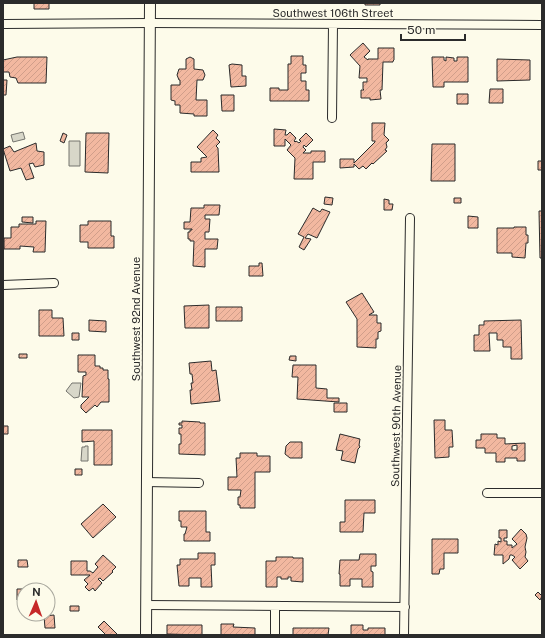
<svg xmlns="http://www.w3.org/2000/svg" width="545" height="638" viewBox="0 0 545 638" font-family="'Public Sans',sans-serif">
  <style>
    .water { fill: #d8d7c9; stroke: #74746e }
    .building { fill: url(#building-hatch); stroke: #2b2b2b; fill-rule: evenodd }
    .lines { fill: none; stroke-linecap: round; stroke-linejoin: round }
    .minor-casing { stroke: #2b2b2b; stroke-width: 10 }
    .tertiary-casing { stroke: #2b2b2b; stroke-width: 12 }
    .minor { stroke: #fdfbea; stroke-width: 8 }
    .tertiary { stroke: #fdfbea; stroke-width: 10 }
    .labels { text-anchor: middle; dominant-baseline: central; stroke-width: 3; stroke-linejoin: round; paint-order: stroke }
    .street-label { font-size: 11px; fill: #2b2b2b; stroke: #fdfbea }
  </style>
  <defs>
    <pattern id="building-hatch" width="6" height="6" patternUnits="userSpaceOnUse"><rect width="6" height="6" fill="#f2b8a0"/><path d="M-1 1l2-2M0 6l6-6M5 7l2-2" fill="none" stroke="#d09e8a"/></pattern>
  </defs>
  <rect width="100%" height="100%" fill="#fdfbea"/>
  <path class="water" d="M23,132L25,139L13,142L11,135Z
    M69,141H80V166H69Z
    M72,383H81L79,397L74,398L66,391Z
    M85,446H88V461H81L82,447H85Z"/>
  <path class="building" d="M34,3H49V9H34Z
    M365,3H380V5H365Z
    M363,43L370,51L364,57L368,60V59H378V48H394V60L393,61V62H383L382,90H380L381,99L370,100V98H361V90H364L363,89V82H367V78H359L360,66L350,55Z
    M291,56H303V65H306V73H301V81H306V90H309V101H270V88H279V90H288V64H291Z
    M17,57H47L46,83H18L16,78L10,77L9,72H3V60Z
    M190,57L194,59V69L203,70L205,75L203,80H197L196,100H207V116H194V114L180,113V105H175V101L171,100V85H180V80H179L177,75L179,69H186V59Z
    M432,57H444V60L446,61V57L454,58V61H457V57H468V82H444V87H433Z
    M497,59L530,60V80L497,81Z
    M232,64L242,65V76H246V86L231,87L229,65Z
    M3,80H7L6,95H3Z
    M490,89H503V103H489Z
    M457,94H468V104H457Z
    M221,95H234V111H222Z
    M372,123H385L384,135L389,140L386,143L387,147L385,150L387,151L373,164L372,163L366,169L363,166L359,169L354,164V167L340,168V159H354V163L375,142V141H372Z
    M274,129L286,130L285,135H287L290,132L296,138L294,141L295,142L296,141L299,143L301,141L299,140L306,133L313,140L306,147L304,145L303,147L306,150L303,153H311V151H325V162H313V179H294L295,158L287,150L291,145L285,139V146H274Z
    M213,130L218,135L216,138L220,142L216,146L218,148L219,172H191V162H201V158L207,157L197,147Z
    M63,133L67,135L64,143L60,141Z
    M86,133H109L108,173L85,172Z
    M36,143L37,151L44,152V165L35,167L33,163L29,164L34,178L26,180L21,168L10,171L3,149L10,146L14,152Z
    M432,144H455V181H431Z
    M538,161H542V170H538Z
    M325,197L333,198L332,205L324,204Z
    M454,198H461V203H454Z
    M384,199L389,200V204H393L392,210H384Z
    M204,205H220L219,215H205V219H210L209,232H205V239H218L217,249H205V267L193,266L194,241H190V239H188V232H190V230H192V229H184V222H190L191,208H204Z
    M313,208L320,212L322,209L330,212L317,238L308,234L305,238L311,239L304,250L299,247L304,237L298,234Z
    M539,211H542V258H540Z
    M468,216L478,217V228H468Z
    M22,217H33V223L22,222Z
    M36,221H46L45,252H33L34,247L20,246V249H4V238H11V227H19V224H36Z
    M88,221H111V236H114V248H88V242H80V225H88Z
    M514,227H526V235H528V243H526L525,258L512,257V253H497V228H514Z
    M259,263H262L263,276H249V266H259Z
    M362,293L374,312L369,315H377V323H381V331L378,332V339H376V348L357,347V319L346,302Z
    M209,305V328H185L184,306Z
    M216,307H242V321H216Z
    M39,310H52V318H63L64,336H39Z
    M89,320L106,321V332L89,331Z
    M521,320L522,359H511V347H503V340H497V333H489L490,351H474V335H479V325H484V321Z
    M72,333H79V340H72Z
    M19,354H27V358H19Z
    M78,355H95V366H100V368H103V370H108V379H109V402H101L97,407L95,405L86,413L81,408V405L89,397H82L83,376L86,375V372H78Z
    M290,356H296V361L289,360Z
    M211,361L212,371L216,370L220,401L191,404L190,390H192L191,383H193L192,374H190L189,363Z
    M293,365H316V388L327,389V398H339V402L297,399L298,377H292Z
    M334,403H347V412H334Z
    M434,420H445V430H452L453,447H449V457L435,458Z
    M182,421L200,422V423H205V455L179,454V444H181V434H179V428H182V425H179V423H182Z
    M3,426H8V434H3Z
    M82,430H112V465H94V441L82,442Z
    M340,434L360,439L359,445L360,447L358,449L355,463L341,460L343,451L336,450Z
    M481,434H497V438H505V444L525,443V461H517V458H505V462H496V453H485V448H476V440H481ZM517,445V450H512V446Z
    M290,442H302V458H290L285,454L286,446Z
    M240,453H257V456H270V472H255V508H240V505H238V497H240L241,490H228V477H237L236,458H240Z
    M75,469H82V475H75Z
    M345,500H375V513H364L363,532H340V522H345Z
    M103,504L116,517L93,538L81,524Z
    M179,511H206V532H210V541H184V534H185L187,527H181V521H179Z
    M521,529L526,534L527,538L525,547L526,552L525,557L528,561L520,569L512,560L515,557L512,555H510L509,559L503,564V555H494L495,544L498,545V541L501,542V538H499V530H507V538H504V541H507V545H512V548L517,544L512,539Z
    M432,539H458V553H444V569H440L439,574H432Z
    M198,553H215V565H211L212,587H201V578H189V586H179L177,565H180V559H198Z
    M360,554H376V566H371V571L373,572V587H362V579H350V586H340V574H339L340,560H359Z
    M103,555L116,567L112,571L113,572L103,581L100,578L98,579L102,583L95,591L93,588L89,591L85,587L88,584L84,580L90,575H71V561H87V571H90L93,573L98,567L95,564Z
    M276,557H293V558H303V582L291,581V577H288V579H281V577H277V587H266V561H276Z
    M18,560H27L28,567H18Z
    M17,589H34V590H24V600H17Z
    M538,592L542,596L540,600L535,595Z
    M70,606H79V611H70Z
    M54,615L55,628H45L44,616Z
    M104,621L118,635H106L98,627Z
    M221,624H234L233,627L255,628V635H221Z
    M167,625H202V635L167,634Z
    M351,625H363V630H368V628H385V635H351Z
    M293,628H329L328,635H293Z"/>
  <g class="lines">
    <defs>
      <path id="minor" d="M3,24L150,23L542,25
        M332,118L333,24
        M3,285L54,283
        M146,482L199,483
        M487,493H542
        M146,605L405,607
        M275,635V606
        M404,635L406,483L410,218"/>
      <path id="tertiary" d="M146,635L150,3"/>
    </defs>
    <use href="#minor" class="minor-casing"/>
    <use href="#tertiary" class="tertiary-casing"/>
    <use href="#minor" class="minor"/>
    <use href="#tertiary" class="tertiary"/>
  </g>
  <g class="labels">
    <g class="street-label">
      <text x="333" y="13">Southwest 106th Street</text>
      <text transform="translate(136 319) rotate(-90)">Southwest 92nd Avenue</text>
      <text transform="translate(396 426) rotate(-89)">Southwest 90th Avenue</text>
    </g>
  </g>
  <rect width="545" height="638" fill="none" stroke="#2b2b2b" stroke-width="8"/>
  <g transform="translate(36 602) rotate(2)"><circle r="19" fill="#fdfbea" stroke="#a9a89e"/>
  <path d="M0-3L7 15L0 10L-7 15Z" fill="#c62828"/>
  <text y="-6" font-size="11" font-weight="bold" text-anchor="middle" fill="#2b2b2b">N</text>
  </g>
  <path d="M401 34v6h64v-6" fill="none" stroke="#2b2b2b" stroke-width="2"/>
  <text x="407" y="34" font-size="12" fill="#2b2b2b" stroke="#fdfbea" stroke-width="3" paint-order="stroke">50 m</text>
</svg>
